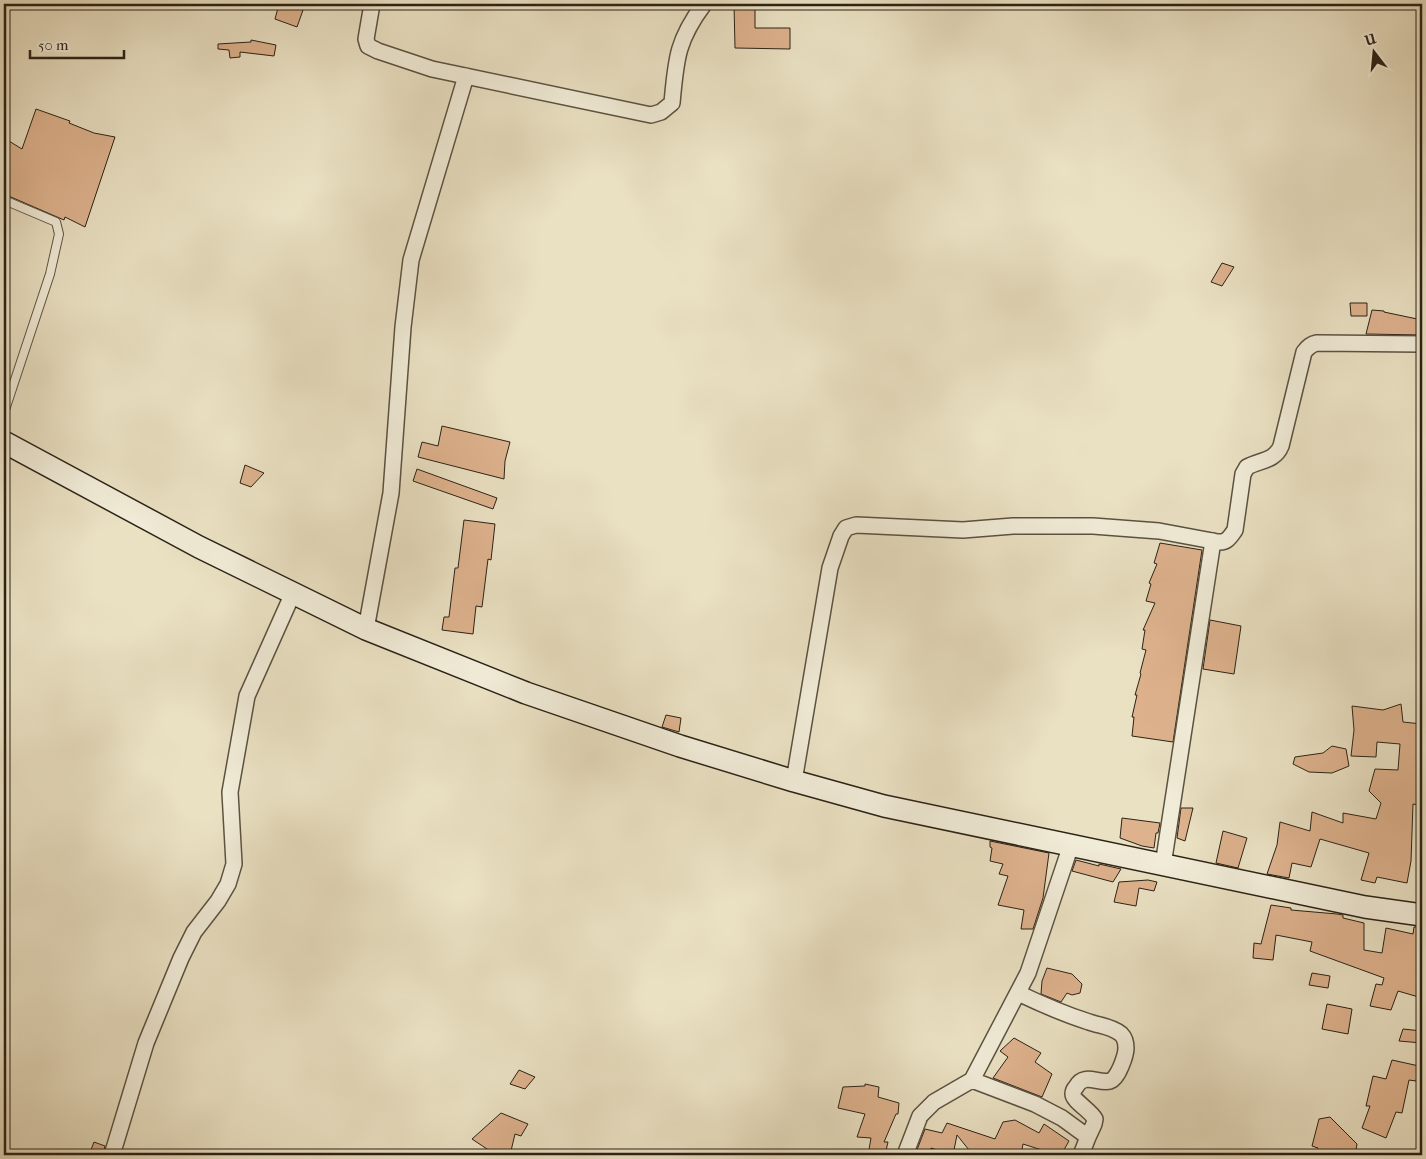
<svg xmlns="http://www.w3.org/2000/svg" width="1426" height="1159" viewBox="0 0 1426 1159" font-family="'IM FELL French Canon',serif">
  <style>
    .building { fill: #ddb28d; stroke: #2b2216 }
    .lines { fill: none; stroke-linecap: round; stroke-linejoin: round }
    .lane-casing { stroke: #5b5241; stroke-width: 10 }
    .street-casing { stroke: #5b5241; stroke-width: 18 }
    .secondary-casing { stroke: #2b2216; stroke-width: 24 }
    .lane { stroke: #f1ecd8; stroke-width: 8 }
    .street { stroke: #f1ecd8; stroke-width: 15 }
    .secondary { stroke: #f1ecd8; stroke-width: 21 }
  </style>
  <rect width="100%" height="100%" fill="#eae1c3"/>
  <filter id="stains"><feTurbulence type="fractalNoise" baseFrequency=".004" numOctaves="4"/><feColorMatrix values="0 0 0 0 .2 0 0 0 0 .09 0 0 0 0 .02 0 0 0 .5 -.17"/></filter>
  <radialGradient id="worn" r=".72"><stop offset=".6" stop-color="#630" stop-opacity="0"/><stop offset="1" stop-color="#630" stop-opacity=".3"/></radialGradient>
  <path class="building" d="M279,4H286L303,10L297,27L275,19Z
    M734,4H755V28H790V49L735,48Z
    M251,40L276,45L274,56L240,52V57L230,58L229,50L218,49V44L251,42Z
    M36,109L70,121L69,123L94,133L115,137L85,227L65,217L64,220L4,194V138L22,149Z
    M1222,263L1234,267L1222,286L1211,282Z
    M1350,303H1367V316H1351Z
    M1372,310L1384,311V312L1422,320V335L1366,334Z
    M442,426L510,442L505,461L504,479L418,457L422,442L438,446Z
    M245,465L264,473L251,487L240,483Z
    M417,469L497,498L493,509L413,481Z
    M464,520L495,524L491,560L488,559L482,607L476,606L473,634L442,630L444,617H449L455,568H458Z
    M1160,543L1202,550L1173,742L1132,736L1134,717H1132L1137,695H1135L1141,674L1140,673L1146,650L1142,649L1145,630H1143L1155,603L1146,601L1151,584L1149,583L1157,564L1154,563Z
    M1210,620L1241,626L1234,674L1203,669Z
    M1401,704L1403,722L1422,724L1419,767H1422V806L1413,804L1411,861L1407,883L1377,877L1375,883L1361,880L1369,853L1320,839L1311,867L1292,863L1289,878L1267,874L1277,845L1280,822L1310,831L1312,812L1343,823V813L1376,819L1381,803L1369,791L1375,769L1398,770L1400,744L1377,742L1376,757L1351,756L1354,730L1352,706L1383,710Z
    M666,715L681,718L679,732L662,727Z
    M1332,746L1346,749L1349,766L1332,773L1309,772L1293,764L1295,757L1323,753Z
    M1181,808H1193L1185,841L1177,838Z
    M1122,818L1160,823L1158,833H1156L1154,848L1142,846L1120,838Z
    M1223,831L1247,838L1238,868L1216,863Z
    M990,841L1049,853L1043,898L1033,929H1021L1024,910L998,905L1008,876L999,874L1003,864L990,861L992,848L990,847Z
    M1076,860L1099,866V864L1121,869L1113,882L1072,871Z
    M1148,880L1157,882L1154,891L1139,888L1136,906L1114,902L1119,882Z
    M1271,905L1291,908V910L1337,914L1343,915V918L1364,923V950L1382,953L1386,928L1413,934L1414,927H1422V998L1398,991L1391,1010L1370,1006L1376,984L1382,985L1384,978L1310,951L1312,942L1276,935L1273,960L1253,958L1254,943L1261,944Z
    M1047,968L1072,974L1082,984L1080,993L1072,995L1067,993L1061,1002L1041,994L1042,981Z
    M1312,973L1330,976L1328,988L1309,985Z
    M1327,1004L1352,1009L1348,1034L1322,1029Z
    M1403,1029L1422,1031V1043L1399,1041Z
    M1014,1038L1041,1053L1035,1062L1052,1074L1042,1097L993,1078L1008,1057L1000,1051Z
    M1392,1060L1419,1066L1416,1081L1409,1080L1402,1113L1396,1112L1386,1138L1362,1128L1370,1106H1366L1373,1076L1386,1079Z
    M519,1070L535,1077L525,1089L510,1084Z
    M865,1084L879,1087L878,1097L899,1103L898,1114H896L884,1142H888L885,1155H868L871,1138L857,1137L865,1114L838,1108L843,1087L865,1086Z
    M501,1113L528,1124L521,1136L515,1134L510,1155H496L472,1139Z
    M1330,1117L1357,1144L1355,1155H1313L1318,1148L1312,1146L1319,1119Z
    M1015,1120L1039,1133L1044,1124L1069,1141L1061,1155H1043L1045,1151L1023,1144L1021,1155H973L957,1135L953,1155L931,1148L929,1155H915L925,1129L942,1133L947,1123L995,1139L1003,1122Z
    M94,1142L105,1146L103,1155H89Z"/>
  <g class="lines">
    <defs>
      <path id="lane" d="M4,200L56,222L59,234L50,274L4,413"/>
      <path id="street" d="M372,4L366,39L368,46L378,51L432,69L651,115L661,112L672,103C676,59 677,40 704,4
        M366,629L391,493L403,327L411,260L466,76
        M794,781L830,568L841,536L846,528L856,525L963,530L1013,526H1093L1159,531L1218,542C1227,543 1230,537 1235,530L1243,474L1247,467C1260,460 1275,461 1281,446L1304,352C1308,347 1311,344 1317,343L1422,344
        M1071,845L1028,973L972,1080L1035,1104L1062,1118L1088,1137L1081,1155
        M1163,865L1213,541
        M1018,993C1041,1004 1064,1014 1089,1022C1100,1026 1111,1026 1121,1034C1125,1038 1126,1042 1126,1048C1126,1055 1118,1079 1110,1081C1098,1084 1084,1072 1076,1087C1074,1089 1073,1091 1073,1094C1073,1101 1091,1111 1095,1119L1094,1124L1088,1137
        M112,1155L146,1043L181,958L194,932L218,901L228,884L234,864L230,792L247,696L293,593
        M905,1155L920,1116L934,1102L972,1080"/>
      <path id="secondary" d="M4,442L199,547L366,629L526,693L680,746L794,781L884,806L1365,907L1422,915"/>
    </defs>
    <use href="#lane" class="lane-casing"/>
    <use href="#street" class="street-casing"/>
    <use href="#secondary" class="secondary-casing"/>
    <use href="#lane" class="lane"/>
    <use href="#street" class="street"/>
    <use href="#secondary" class="secondary"/>
  </g>
  <rect width="1426" height="1159" fill="none" stroke="#eae1c3" stroke-width="20"/>
  <rect x="5" y="5" width="1416" height="1149" fill="none" stroke="#2b2216" stroke-width="2.5"/>
  <rect x="10" y="10" width="1406" height="1139" fill="none" stroke="#2b2216"/>
  <g transform="translate(1374 52) rotate(344)" stroke="#f1ecd8" stroke-width="4" paint-order="stroke">
  <path d="M0-4L9 19L0 12L-9 19Z" fill="#2b2216"/>
  <text y="-8" font-size="14" font-weight="bold" text-anchor="middle" fill="#2b2216">U</text>
  </g>
  <path d="M30 50v8h94v-8" fill="none" stroke="#2b2216" stroke-width="2.5"/>
  <text x="38" y="50" font-size="15" fill="#2b2216" stroke="#f1ecd8" stroke-width="4" paint-order="stroke">50 m</text>
  <rect width="100%" height="100%" filter="url(#stains)"/>
  <rect width="100%" height="100%" fill="url(#worn)"/>
</svg>
